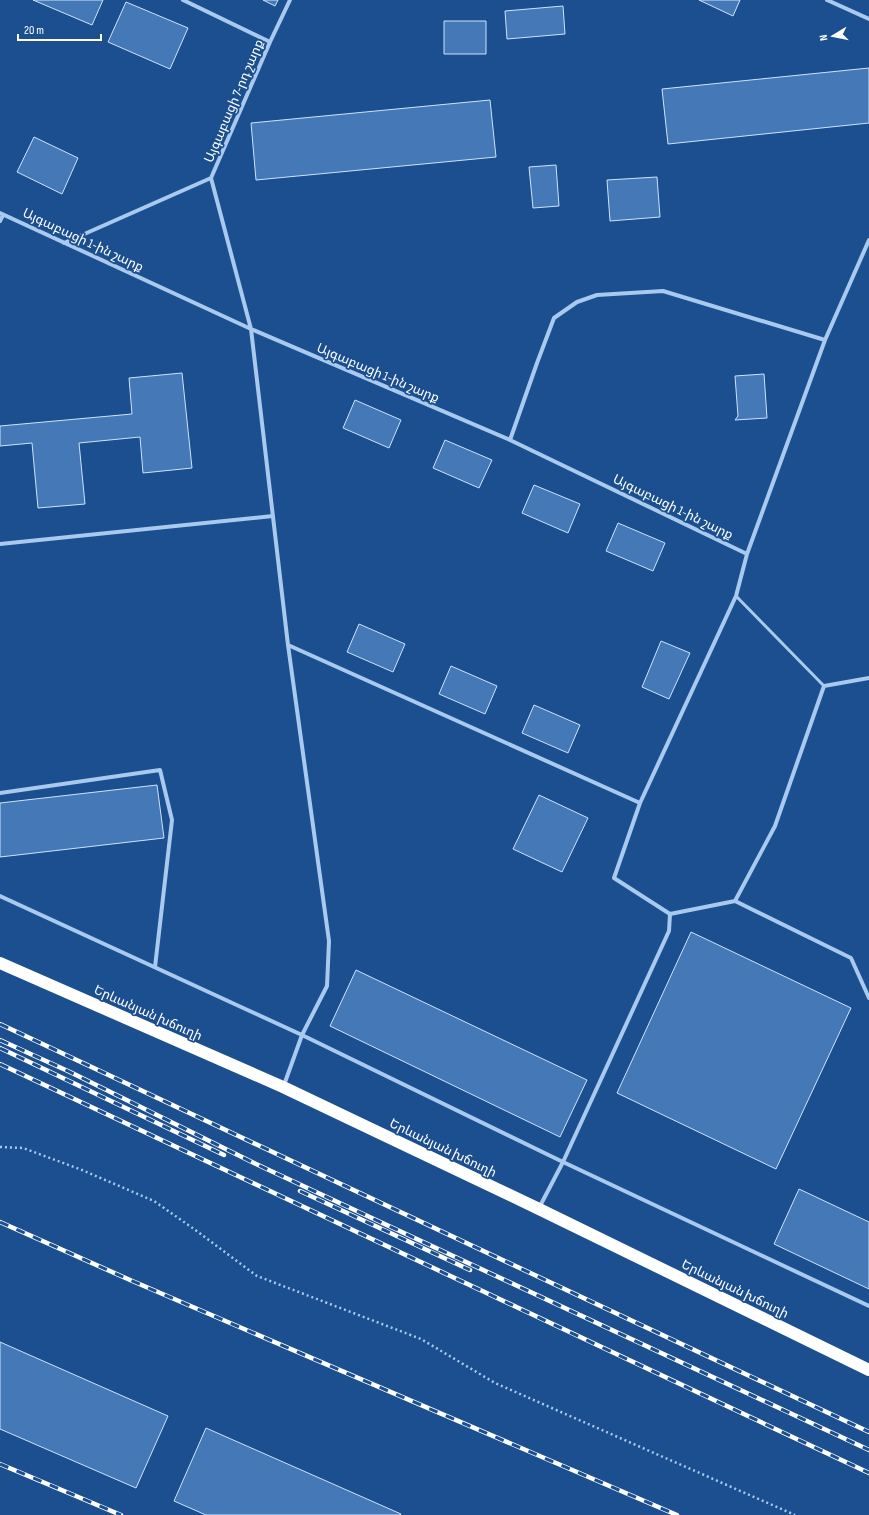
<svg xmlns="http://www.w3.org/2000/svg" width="869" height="1515" viewBox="0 0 869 1515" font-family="'Sofia Sans Condensed','Noto Sans Armenian',sans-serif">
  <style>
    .building { fill: #4478b7; stroke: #cfe3fa }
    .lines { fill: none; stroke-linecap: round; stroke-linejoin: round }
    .path { stroke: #a9c9ee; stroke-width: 2.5; stroke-dasharray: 2 3; stroke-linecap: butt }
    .lane { stroke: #a9c9ee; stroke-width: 3 }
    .street { stroke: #a9c9ee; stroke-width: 4 }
    .highway { stroke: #fff; stroke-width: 12 }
    .rail-casing { stroke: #fff; stroke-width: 4.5 }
    .rail { stroke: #1b4f8f; stroke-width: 3; stroke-dasharray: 9; stroke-linecap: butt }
    .labels { text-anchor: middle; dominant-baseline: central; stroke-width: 3.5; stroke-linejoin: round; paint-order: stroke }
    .street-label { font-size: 13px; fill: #fff; stroke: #1b4f8f }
  </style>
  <rect width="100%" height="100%" fill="#1b4f8f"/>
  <path class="building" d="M33,0H103L92,25Z
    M263,0H278L275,6Z
    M699,0H740L733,16Z
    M126,2L188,28L170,69L108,42Z
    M563,6L565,34L507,39L505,11Z
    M444,21H486V54H444Z
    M869,68V123L668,144L662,89Z
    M490,100L496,157L256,180L251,123Z
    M34,137L78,158L62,194L17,172Z
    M556,165L559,206L533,208L529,167Z
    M657,177L660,217L610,221L607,180Z
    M182,373L192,468L143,473L140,437L79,443L85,504L38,508L32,443L0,446V426L132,414L129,378Z
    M764,374L767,418L735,420L738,416L735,376Z
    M355,400L401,420L389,448L343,428Z
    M445,440L492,460L479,488L433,468Z
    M534,485L580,504L568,533L522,513Z
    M618,523L665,543L653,571L606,551Z
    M359,624L405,644L393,672L347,652Z
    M661,641L690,653L669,699L642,687Z
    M451,666L497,686L485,714L439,694Z
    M534,705L580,725L568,753L522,733Z
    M157,785L164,838L0,857V803Z
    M539,795L588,818L562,872L513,849Z
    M691,932L851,1008L776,1169L617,1093Z
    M356,970L587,1080L560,1137L330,1026Z
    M799,1189L869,1222V1289L774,1244Z
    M0,1342L168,1416L136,1488L0,1429Z
    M206,1428L401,1514L400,1515H206L174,1501Z"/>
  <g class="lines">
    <path class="path" d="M0,1147L23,1148L82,1170L154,1201L194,1229L257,1276L421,1339L495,1383L795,1515"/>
    <path class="lane" d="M736,596L824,686"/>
    <path class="street" d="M183,0L270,42
      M827,0L869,19
      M0,213L251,329L510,440L747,554
      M0,221L3,215
      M64,243L211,178
      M510,440L537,363L554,318L577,302L597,295L663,291L825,340
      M0,544L273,516
      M288,645L640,803
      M0,793L160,770L172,820L155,967
      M0,896L302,1035L563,1162L869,1306
      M735,901L851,958L869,998
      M670,914L735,901L775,826L824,686L869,678
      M284,1085L302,1035L327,986L329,941L288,645L251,329L211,178L270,42L290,0
      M539,1208L563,1162L669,931L670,914L614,878L640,803L736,596L747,554L825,340L869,240"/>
    <path class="highway" d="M0,963L283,1087L539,1209L869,1370"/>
    <defs>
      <path id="rail" d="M0,1024L869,1432
        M0,1040L70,1072L256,1164L869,1450
        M0,1048L224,1155
        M0,1064L869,1473
        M300,1191L470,1270
        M0,1222L130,1280L677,1515
        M0,1464L121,1515"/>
    </defs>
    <use href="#rail" class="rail-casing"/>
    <use href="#rail" class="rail"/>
  </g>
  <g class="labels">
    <g class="street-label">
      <text transform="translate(234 101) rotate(-67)">Այգաբացի 7-րդ շարք</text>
      <text transform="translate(83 240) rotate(25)">Այգաբացի 1-ին շարք</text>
      <text transform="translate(378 373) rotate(23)">Այգաբացի 1-ին շարք</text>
      <text transform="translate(673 507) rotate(26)">Այգաբացի 1-ին շարք</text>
      <text transform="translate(148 1013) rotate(24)">Երևանյան խճուղի</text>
      <text transform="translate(443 1148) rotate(26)">Երևանյան խճուղի</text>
      <text transform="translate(735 1289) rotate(26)">Երևանյան խճուղի</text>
    </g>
  </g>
  <g transform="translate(833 36) rotate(260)" stroke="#1b4f8f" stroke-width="3" paint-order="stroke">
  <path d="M0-3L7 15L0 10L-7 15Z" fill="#ffffff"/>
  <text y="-6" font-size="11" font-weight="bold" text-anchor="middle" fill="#ffffff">N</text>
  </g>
  <path d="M18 34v6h83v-6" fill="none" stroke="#ffffff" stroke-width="2"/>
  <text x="24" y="34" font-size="12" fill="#ffffff" stroke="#1b4f8f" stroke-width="3" paint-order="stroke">20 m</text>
</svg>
